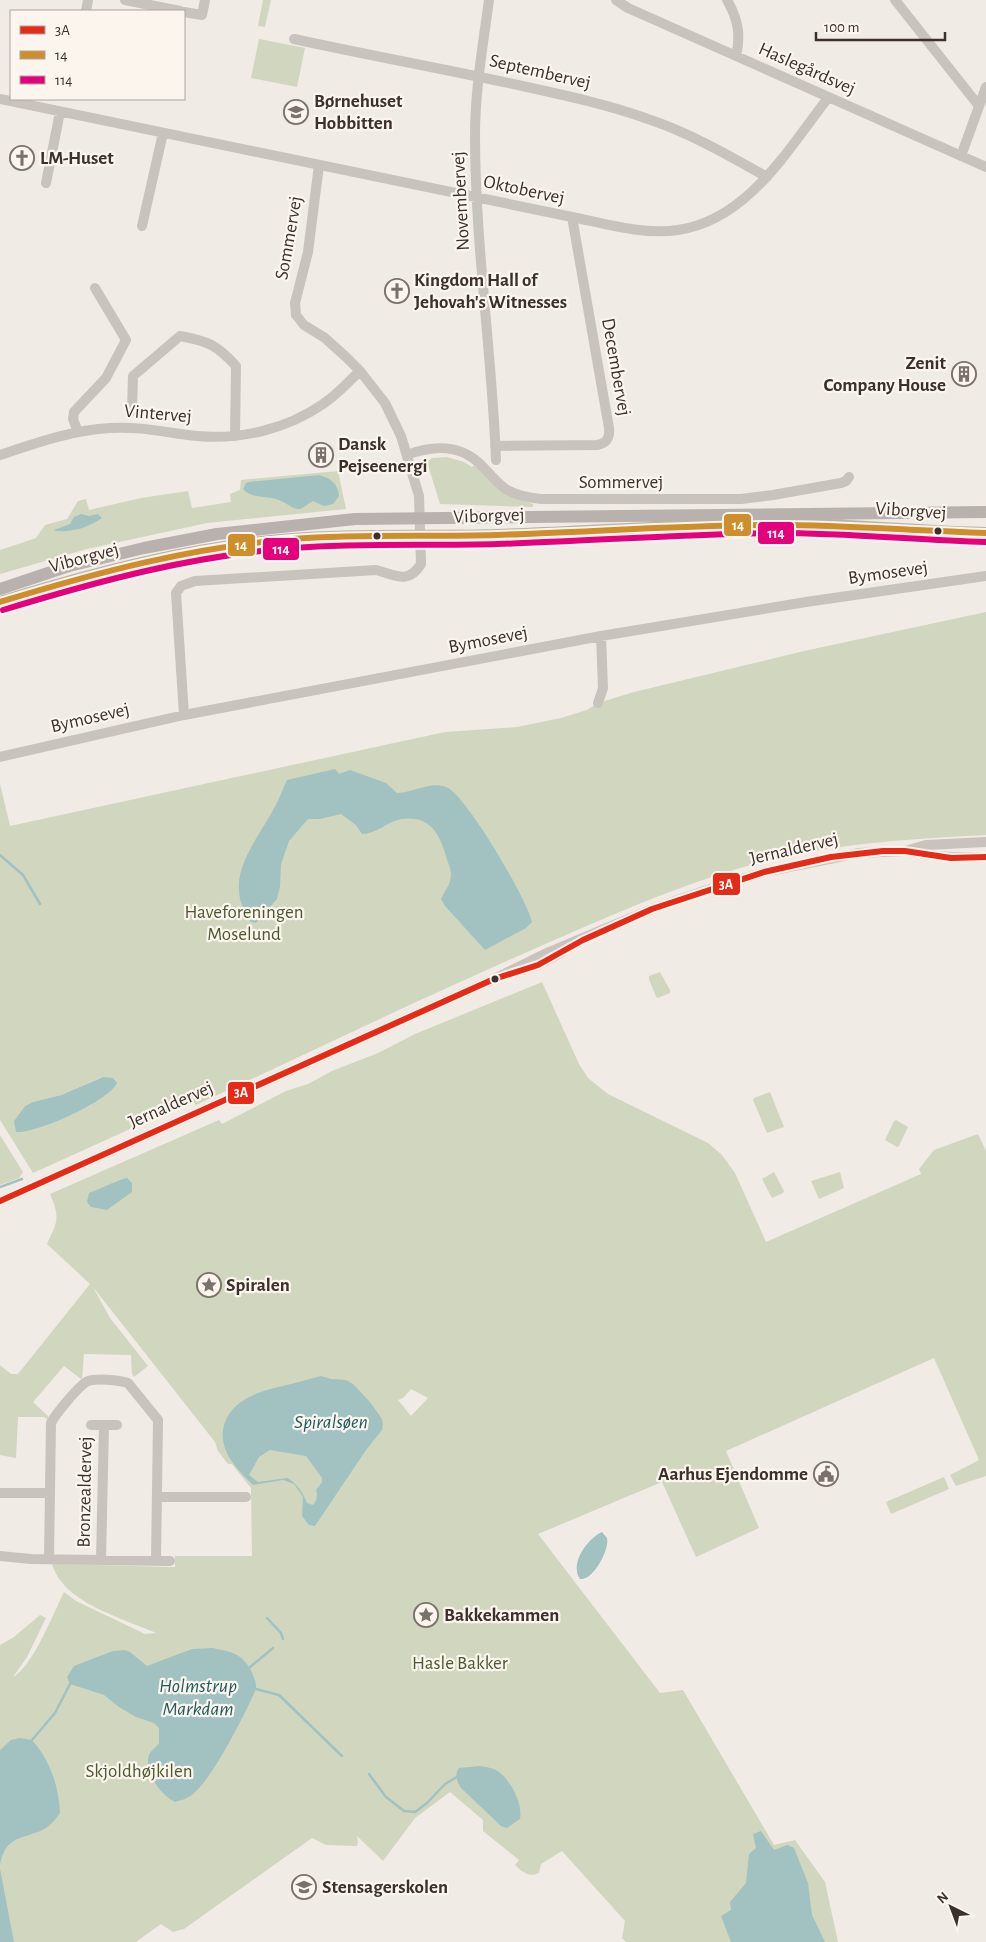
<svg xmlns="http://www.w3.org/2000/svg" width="986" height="1942" viewBox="0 0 986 1942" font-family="'Alegreya Sans',sans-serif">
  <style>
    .green { fill: #d1d6bf; fill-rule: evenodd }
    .water { fill: #a1c2c1; fill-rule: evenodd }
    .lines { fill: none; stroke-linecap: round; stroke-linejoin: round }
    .stream { stroke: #a1c2c1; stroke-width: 2.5 }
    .minor { stroke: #c9c3be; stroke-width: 10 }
    .major { stroke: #b8b1ad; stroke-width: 12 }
    .bus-1-casing { stroke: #fbf5ee; stroke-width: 10 }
    .bus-2-casing { stroke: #fbf5ee; stroke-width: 10 }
    .bus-3-casing { stroke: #fbf5ee; stroke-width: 10 }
    .bus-1 { stroke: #e52b18; stroke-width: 6 }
    .bus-2 { stroke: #ce8e2c; stroke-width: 6 }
    .bus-3 { stroke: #e5007d; stroke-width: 6 }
    .bus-dot { fill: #3b302b; stroke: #fbf5ee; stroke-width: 2 }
    .labels { text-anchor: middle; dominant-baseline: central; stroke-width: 4.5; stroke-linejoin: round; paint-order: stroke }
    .street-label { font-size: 19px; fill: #3b302b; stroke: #fbf5ee }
    .poi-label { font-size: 19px; font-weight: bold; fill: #3b302b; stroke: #fbf5ee; text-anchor: start }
    .park-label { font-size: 19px; fill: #4a5a2e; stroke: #fbf5ee }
    .water-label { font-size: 20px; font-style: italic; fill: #1f5a5e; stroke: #fbf5ee }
    .line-badge { stroke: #fbf5ee; stroke-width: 2 }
    .badge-label { font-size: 14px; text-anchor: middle; font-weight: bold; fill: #fff }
  </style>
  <rect width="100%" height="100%" fill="#f0ebe5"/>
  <path class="green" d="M263,0H271L265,27L258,26Z
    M259,39L305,48L297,87L251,78Z
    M447,457L464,462L472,467L474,465L506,495L533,504V507L440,504L427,462L432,458Z
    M338,471L346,509L207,523L87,549L0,574V550L36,538L45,525L67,519L78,501L86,499L89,510L141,498L188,491L192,508L231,502L230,494L240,490L241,480Z
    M986,612V835C906,839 825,844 747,866C674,887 604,918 534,949C420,999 308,1053 196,1105L192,1101L33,1173L0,1120V784L10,826L445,732L517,727L561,718L587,710L598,703L634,692L804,651ZM102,1077L91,1105L44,1125L14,1121L25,1106L33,1102L61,1095Z
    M660,972L670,990V993L658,998L656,997L649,979V976Z
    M542,982L579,1064L588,1078L608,1094L708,1143L722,1155L735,1173L766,1242L921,1174L919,1169L934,1150L978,1134L986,1151V1476L956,1486L950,1475L979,1460L934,1358L726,1451L759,1528L696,1557L662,1482L538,1534L660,1693L683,1690L774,1845L795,1840L825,1882L838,1942H626L622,1938L625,1921L562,1851L541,1864L539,1873C528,1878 523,1872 515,1865L519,1860L483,1831V1820L450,1792L415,1818L383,1861L357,1836L358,1842L357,1846L326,1845L312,1838L184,1929L173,1932L161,1924L136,1942H0V1645L14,1637L40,1615L46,1618L27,1657L13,1677C32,1668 54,1612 64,1592L76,1601L145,1634L156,1633C123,1618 63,1603 52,1564L175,1567V1556H252L251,1488L232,1464H228L218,1451L215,1442L93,1287L110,1318L148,1366L134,1377L132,1374L131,1355L84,1354L82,1379H81L64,1366L33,1402L49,1417L47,1419L44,1417H18L16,1458L0,1455V1365L11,1374H18L90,1284L47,1244C58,1221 60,1217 50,1194L219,1120L222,1124L286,1091L308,1084L332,1071L378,1053L415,1034ZM411,1389L428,1398L411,1416L398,1400L403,1398Z
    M770,1092L784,1127L767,1133L753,1100L754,1098Z
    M896,1120L908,1127L899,1146L897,1147L885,1140L894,1121Z
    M0,1135L23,1172L19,1178L0,1185Z
    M774,1172L784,1191L783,1193L772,1198L762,1179Z
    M840,1172L844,1188L819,1199L811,1181Z
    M944,1477L949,1489L891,1514L886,1502Z"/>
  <path class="water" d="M319,475C330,478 338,483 339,496L333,504L324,506L313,501C308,503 305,508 299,509C292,509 287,503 281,501C270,495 252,500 243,489L246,483L249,482Z
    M81,514L89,516L98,514L102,518C87,528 74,532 56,531L54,530L70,524L74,517Z
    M335,769L339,774L350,770L386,783L397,793C413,793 430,781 446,787C465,793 528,901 532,922L526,928L485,950L445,906L441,899C445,890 451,884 451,874C451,868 447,861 446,856C439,832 429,815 401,819C387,822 376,834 362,834L356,825L341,814L320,819H308L289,841L281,864L280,887L277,899L256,923L251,922C222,881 251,849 272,812C278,802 282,791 287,780Z
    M103,1077L113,1078L117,1083C109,1101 36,1134 16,1132L14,1121L25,1106L33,1102L61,1095Z
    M127,1178L132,1183V1192L107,1210L91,1207L87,1202L89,1193C97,1190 121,1179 127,1178Z
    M321,1376L331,1379L346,1380L353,1384L370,1402L382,1419L383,1424L382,1430L366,1450L315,1526L309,1525L302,1516L303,1497L294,1484L283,1480L253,1485C238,1470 220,1453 223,1430C229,1396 266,1390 295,1383C304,1381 312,1378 321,1376ZM270,1450L306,1456L322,1478V1482L316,1490C318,1496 317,1500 313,1505L307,1503C303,1493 297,1483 287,1478L258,1482L249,1475L259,1457Z
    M602,1532L607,1538C610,1549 593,1581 580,1579C569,1564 588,1538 602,1532Z
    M213,1648C221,1650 230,1651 237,1655C247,1660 257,1678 256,1689C245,1714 213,1778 193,1794C187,1799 182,1800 175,1802C161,1795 143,1772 149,1755C151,1750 157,1747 159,1743V1728L154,1723L136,1717L119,1707L104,1695L70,1684L67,1677L74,1666L113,1651L125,1650L130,1652L147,1666L192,1649Z
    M20,1738L32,1740C50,1760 59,1787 60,1813C57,1817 53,1822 50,1825C31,1841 6,1830 0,1865V1750L11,1740Z
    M480,1766C486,1767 494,1768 499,1772C511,1781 523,1804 520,1819L507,1828L501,1826L461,1788C457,1782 454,1774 459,1768Z
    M761,1831L774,1850L787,1845L794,1848L808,1883L812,1915L825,1942H731L721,1916L731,1910L730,1902L746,1883L749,1854L756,1848L753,1834Z
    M0,1869L14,1942H0Z"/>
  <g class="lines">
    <path class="stream" d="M0,855L23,875L40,904
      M0,1187L22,1179
      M267,1618L281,1633L283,1639
      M249,1668L273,1648
      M256,1689L279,1695L342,1756
      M32,1740L55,1713L70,1684
      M369,1774L386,1797L404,1811L415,1812L427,1803L445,1784L457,1777"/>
    <path class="minor" d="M125,0L180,11
      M489,0C483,45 475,90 475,135C475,244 492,352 496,460
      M616,0L628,8L986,167
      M727,0C738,19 741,35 736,56
      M895,0L979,106
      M86,11L88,0
      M184,12L202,15L205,0
      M294,39C372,56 450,70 527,87C568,96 609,105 648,119C690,133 728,155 767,177
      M0,99L572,217C606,224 643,235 678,230C748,220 788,149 828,98
      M961,156L986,87
      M46,183L60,112
      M142,226L163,133
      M132,411L133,376L180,336C208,341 217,345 236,366L235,436
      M78,432L73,419L74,412L106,378L126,340L95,288
      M495,446L597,445C607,443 610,438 609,428L572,217
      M0,455C36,443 72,430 110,428C140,426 168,433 197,436C241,440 287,429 323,404C337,395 348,382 360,371
      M407,455C433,445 461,444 482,466C490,474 498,484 507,490C518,496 529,498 541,499H741L773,495L841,483L846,481L849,477
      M598,703L603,688L601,636
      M184,715L176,593L181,586L195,581L376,570C395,575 408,585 421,564L419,496L401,436L385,403L360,371L347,358L325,338L304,325L296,315L295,303L308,252L319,165
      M0,757L184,715L601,636L806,602L986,576
      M908,851C934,857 959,858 986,857
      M523,970L538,965L562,952
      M0,1201L494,979L549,952L652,909L704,891L764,872L859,853L905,851L926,845L986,842
      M91,1425H117
      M0,1493H49
      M157,1497H246
      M0,1556L31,1559L170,1561
      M49,1558L51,1423C55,1415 79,1385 88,1381C98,1378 118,1380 128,1383L158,1420L156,1561
      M101,1560L104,1425"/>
    <path class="major" d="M0,589L69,566L144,548L217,534L355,519L986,512
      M0,602C95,572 193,547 292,539C360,534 429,537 497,535C603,531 710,523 817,525C873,526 929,532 986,533"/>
    <defs>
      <path id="bus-1" d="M0,1201L494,979L538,965L583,940L652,909L764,872L831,857L883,851H905L951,858L986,857"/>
      <path id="bus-2" d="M0,602C95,573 192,547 292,539C360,534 429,537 497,535C590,532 683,525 776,525C846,525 916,531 986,533"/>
      <path id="bus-3" d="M3,610C98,581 195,555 294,548C362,543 430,546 498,544C591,541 684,534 777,533C847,533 916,540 986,542"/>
    </defs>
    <use href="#bus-1" class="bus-1-casing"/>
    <use href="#bus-2" class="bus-2-casing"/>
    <use href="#bus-3" class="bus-3-casing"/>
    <use href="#bus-1" class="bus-1"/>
    <use href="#bus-2" class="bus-2"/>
    <use href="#bus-3" class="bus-3"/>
  </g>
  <defs>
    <symbol id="school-ring" viewBox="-11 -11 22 22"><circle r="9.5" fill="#fbf5ee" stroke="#7a716c" stroke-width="1.5"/><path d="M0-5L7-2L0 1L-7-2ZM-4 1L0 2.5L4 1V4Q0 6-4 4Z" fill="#7a716c"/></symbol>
    <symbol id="church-ring" viewBox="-11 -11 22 22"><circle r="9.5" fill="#fbf5ee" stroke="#7a716c" stroke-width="1.5"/><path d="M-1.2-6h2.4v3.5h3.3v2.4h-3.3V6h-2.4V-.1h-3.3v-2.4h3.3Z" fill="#7a716c"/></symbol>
    <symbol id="building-ring" viewBox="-11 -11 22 22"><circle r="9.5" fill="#fbf5ee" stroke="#7a716c" stroke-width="1.5"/><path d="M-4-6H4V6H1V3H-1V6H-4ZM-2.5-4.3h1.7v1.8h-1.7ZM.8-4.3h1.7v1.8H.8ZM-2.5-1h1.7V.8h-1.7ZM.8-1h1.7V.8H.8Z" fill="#7a716c"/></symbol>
    <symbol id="sight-ring" viewBox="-11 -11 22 22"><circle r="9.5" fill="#fbf5ee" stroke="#7a716c" stroke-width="1.5"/><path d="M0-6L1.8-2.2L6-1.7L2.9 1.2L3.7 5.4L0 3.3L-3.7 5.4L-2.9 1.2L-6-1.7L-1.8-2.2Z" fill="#7a716c"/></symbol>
    <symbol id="civic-ring" viewBox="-11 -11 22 22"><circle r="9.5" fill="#fbf5ee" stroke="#7a716c" stroke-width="1.5"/><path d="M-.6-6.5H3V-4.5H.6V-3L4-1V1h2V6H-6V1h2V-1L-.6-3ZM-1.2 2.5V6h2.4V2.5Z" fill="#7a716c"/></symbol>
  </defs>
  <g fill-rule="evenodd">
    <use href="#school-ring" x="282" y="98" width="28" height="28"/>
    <use href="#church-ring" x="8" y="144" width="28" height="28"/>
    <use href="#church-ring" x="383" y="277" width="28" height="28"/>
    <use href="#building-ring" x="950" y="360" width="28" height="28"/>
    <use href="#building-ring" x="307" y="441" width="28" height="28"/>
    <use href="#sight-ring" x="195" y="1271" width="28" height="28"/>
    <use href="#civic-ring" x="812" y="1460" width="28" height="28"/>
    <use href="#sight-ring" x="412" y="1601" width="28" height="28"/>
    <use href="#school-ring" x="290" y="1873" width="28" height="28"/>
  </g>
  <g class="bus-dot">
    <circle cx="938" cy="531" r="4.5"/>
    <circle cx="377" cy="536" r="4.5"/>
    <circle cx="495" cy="979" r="4.5"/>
  </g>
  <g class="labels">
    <g class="street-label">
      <text transform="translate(807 69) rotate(24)">Haslegårdsvej</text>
      <text transform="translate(540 72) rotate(13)">Septembervej</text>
      <text transform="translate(524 190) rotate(12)">Oktobervej</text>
      <text transform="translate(461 201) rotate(-93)">Novembervej</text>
      <text transform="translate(289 238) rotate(-80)">Sommervej</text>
      <text transform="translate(616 367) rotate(80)">Decembervej</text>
      <text transform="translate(158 414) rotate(5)">Vintervej</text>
      <text x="621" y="482">Sommervej</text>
      <text transform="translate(911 511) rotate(4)">Viborgvej</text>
      <text transform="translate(489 516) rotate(-2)">Viborgvej</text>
      <text transform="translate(84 558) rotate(-15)">Viborgvej</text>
      <text transform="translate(888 573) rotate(-8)">Bymosevej</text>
      <text transform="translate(488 640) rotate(-11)">Bymosevej</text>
      <text transform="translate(90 718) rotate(-13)">Bymosevej</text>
      <text transform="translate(794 849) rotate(-13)">Jernaldervej</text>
      <text transform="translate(171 1105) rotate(-24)">Jernaldervej</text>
      <text transform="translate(85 1492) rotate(-89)">Bronzealdervej</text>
    </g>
    <g class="poi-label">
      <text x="314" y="101">Børnehuset<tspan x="314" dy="22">Hobbitten</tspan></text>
      <text x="40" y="158">LM-Huset</text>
      <text x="414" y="280">Kingdom Hall of<tspan x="414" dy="22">Jehovah's Witnesses</tspan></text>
      <text x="946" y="363" text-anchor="end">Zenit<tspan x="946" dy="22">Company House</tspan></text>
      <text x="338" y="444">Dansk<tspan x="338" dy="22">Pejseenergi</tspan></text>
      <text x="226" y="1285">Spiralen</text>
      <text x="808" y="1474" text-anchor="end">Aarhus Ejendomme</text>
      <text x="444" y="1615">Bakkekammen</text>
      <text x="322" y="1887">Stensagerskolen</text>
    </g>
    <g class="park-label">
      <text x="244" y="912">Haveforeningen<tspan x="244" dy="22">Moselund</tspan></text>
      <text x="460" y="1663">Hasle Bakker</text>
      <text x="139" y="1771">Skjoldhøjkilen</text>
    </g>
    <g class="water-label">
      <text x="331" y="1422">Spiralsøen</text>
      <text x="198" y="1686">Holmstrup<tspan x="198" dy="23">Markdam</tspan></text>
    </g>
  </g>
  <g class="line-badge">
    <rect x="723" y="513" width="29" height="24" rx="5" fill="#ce8e2c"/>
    <rect x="757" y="521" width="38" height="24" rx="5" fill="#e5007d"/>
    <rect x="227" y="533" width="29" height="24" rx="5" fill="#ce8e2c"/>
    <rect x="262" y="537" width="38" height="24" rx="5" fill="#e5007d"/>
    <rect x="712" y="872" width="29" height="24" rx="5" fill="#e52b18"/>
    <rect x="227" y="1081" width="28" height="24" rx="5" fill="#e52b18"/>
  </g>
  <g class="badge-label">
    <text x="738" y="530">14</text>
    <text x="776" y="538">114</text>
    <text x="241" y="550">14</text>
    <text x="281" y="554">114</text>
    <text x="726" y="889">3A</text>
    <text x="241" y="1097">3A</text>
  </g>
  <rect x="10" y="10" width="175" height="90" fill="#fbf5ee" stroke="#aea6a0"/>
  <rect x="20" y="26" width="25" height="8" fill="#e52b18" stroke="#aea6a0"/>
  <text x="55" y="35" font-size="15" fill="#3b302b">3A</text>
  <rect x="20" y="51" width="25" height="8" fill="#ce8e2c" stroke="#aea6a0"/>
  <text x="55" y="60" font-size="15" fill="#3b302b">14</text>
  <rect x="20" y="76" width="25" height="8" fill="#e5007d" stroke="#aea6a0"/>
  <text x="55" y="85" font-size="15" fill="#3b302b">114</text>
  <g transform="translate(951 1907) rotate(318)" stroke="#fbf5ee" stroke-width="4" paint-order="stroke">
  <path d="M0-4L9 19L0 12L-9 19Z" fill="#3b302b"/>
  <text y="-8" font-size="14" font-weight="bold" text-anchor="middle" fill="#3b302b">N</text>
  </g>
  <path d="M816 32v8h129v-8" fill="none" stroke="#3b302b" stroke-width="2.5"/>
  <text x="824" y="32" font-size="15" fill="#3b302b" stroke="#fbf5ee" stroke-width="4" paint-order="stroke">100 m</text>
</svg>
